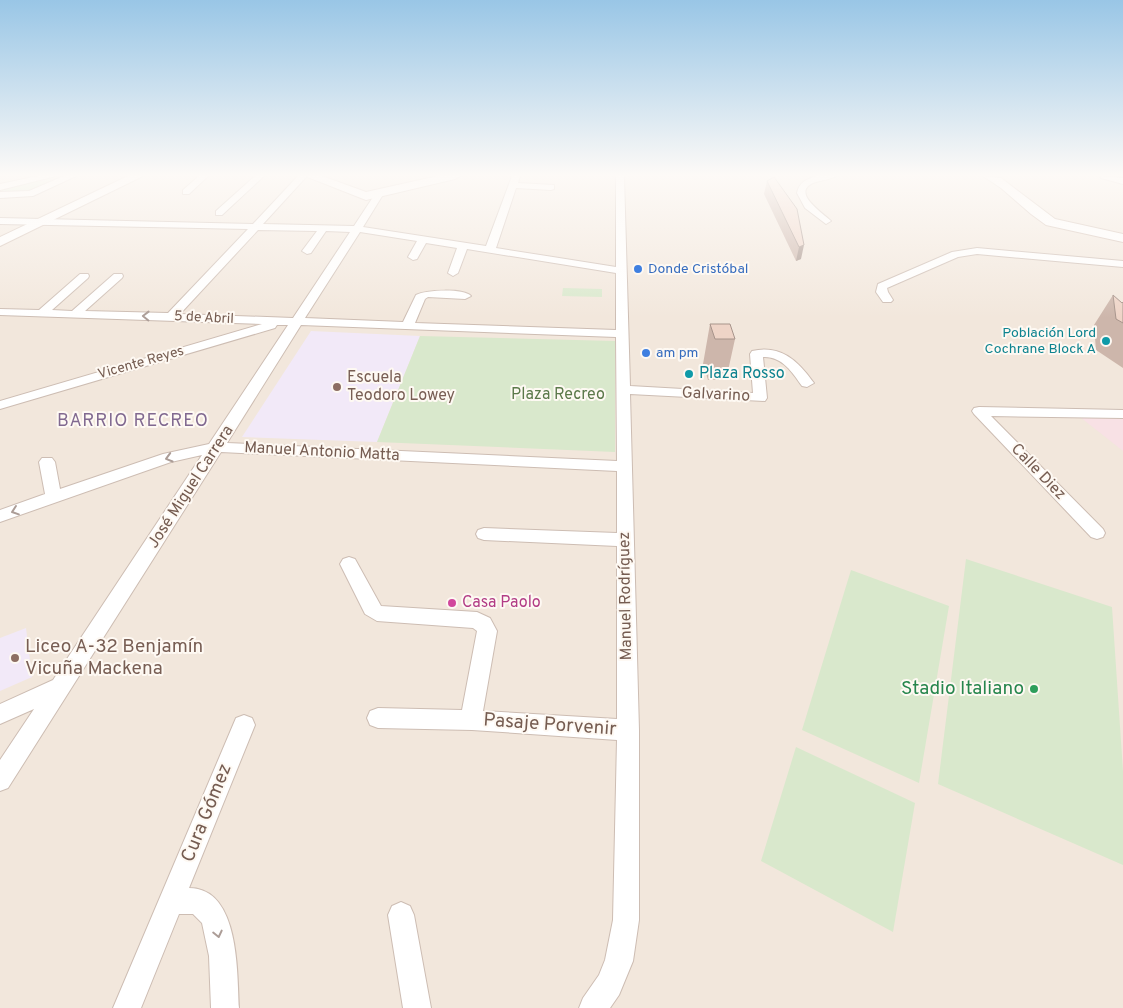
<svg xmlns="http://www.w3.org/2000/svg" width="1123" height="1008" viewBox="0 0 1123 1008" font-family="Overpass,sans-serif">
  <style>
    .residential { fill: #f2e7dc }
    .education { fill: #f2e9f8 }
    .medical { fill: #f8e1e5 }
    .green { fill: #d9e8cc }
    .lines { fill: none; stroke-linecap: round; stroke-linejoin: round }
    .street-casing { stroke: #cdbdb3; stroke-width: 2 }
    .secondary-casing { stroke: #d2bfb3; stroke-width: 2 }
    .street { fill: #fff; fill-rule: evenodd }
    .secondary { fill: #fff; fill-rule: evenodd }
    .wall { fill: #cdb6ab }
    .shaded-wall { fill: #a7948b }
    .building { fill: #eed4c7; stroke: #a7948b }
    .oneway { stroke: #ac9d97 }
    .shop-dot { fill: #3f7fe0; stroke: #fef9f3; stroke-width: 2 }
    .culture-dot { fill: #0f9aa8; stroke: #fef9f3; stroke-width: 2 }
    .education-dot { fill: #8d6e63; stroke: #fef9f3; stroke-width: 2 }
    .hotel-dot { fill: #d1479c; stroke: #fef9f3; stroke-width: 2 }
    .leisure-dot { fill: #2e9e5b; stroke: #fef9f3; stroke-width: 2 }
    .labels { text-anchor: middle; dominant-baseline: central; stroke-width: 4; stroke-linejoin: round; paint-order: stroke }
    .far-shop-label { font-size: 14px; fill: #366cbe; stroke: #fef9f3; text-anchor: start }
    .far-street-label { font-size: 14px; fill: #755c51; stroke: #fef9f3 }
    .far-culture-label { font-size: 14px; fill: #0d838f; stroke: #fef9f3; text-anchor: end }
    .culture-label { font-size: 16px; fill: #0d838f; stroke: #fef9f3; text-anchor: start }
    .education-label { font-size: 16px; fill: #785e54; stroke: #fef9f3; text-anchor: start }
    .park-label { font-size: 16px; fill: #5b794a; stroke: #fef9f3 }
    .street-label { font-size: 16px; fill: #755c51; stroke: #fef9f3 }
    .hotel-label { font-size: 16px; fill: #b23c85; stroke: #fef9f3; text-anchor: start }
    .neighbourhood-label { font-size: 18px; letter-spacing: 1px; fill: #816990; stroke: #fef9f3 }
    .near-education-label { font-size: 19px; fill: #785e54; stroke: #fef9f3; text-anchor: start }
    .near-leisure-label { font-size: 19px; fill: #27864d; stroke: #fef9f3; text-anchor: end }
    .near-street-label { font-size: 19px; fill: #755c51; stroke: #fef9f3 }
  </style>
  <rect width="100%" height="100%" fill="#fbf5ed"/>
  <path class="residential" d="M0,176H1123V1008H0Z"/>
  <path class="education" d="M311,331L420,336L377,442L242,437Z
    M26,628L32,677L0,691V638Z"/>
  <path class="medical" d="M1123,416V451L1080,417Z"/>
  <path class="green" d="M65,176L29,192L0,194V188Z
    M563,288L602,289V297L562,296Z
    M420,336L615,341V452L377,442Z
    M966,559L1112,607L1123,771V865L938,784Z
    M851,570L949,606L919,783L802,730Z
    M796,747L915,803L893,932L761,861Z"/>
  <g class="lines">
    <defs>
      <path id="street" d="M38,176H56L0,190V184Z
        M64,176H76L33,196L0,198V192L29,191Z
        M199,176H208L189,194H183V190Z
        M255,176H264L222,215H216V211Z
        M298,176H307L263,224L354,226L377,191L380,190L384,193L363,227L486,246L512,176H520L518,183L554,185V189L551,190L516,188L496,248L616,267V176H624L630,386L753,393L750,354L752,351C781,344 798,361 814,383L807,387L802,386C792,372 782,356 763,357L767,398L765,401L630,394L639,730V920L633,961L619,995L610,1008H579L583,998L599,975L605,960L613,920L617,740L472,730L378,728L370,725L367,718L370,711L378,708L462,710L477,631L473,628L377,621L365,614L340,564L343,559L349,557L355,559L381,606L477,612L490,618L497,631L483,711L617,719V546L484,540L478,538L476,534L478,530L484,528L617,533V471L221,452L8,788L0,791V760L34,709L0,724V704L53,680L202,455L171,462L0,522V510L45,494L39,462L42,458H52L55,462L60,489L163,454L209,444L288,325H277L275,328L0,409V401L262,324L0,315V309L39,310L80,274H88L89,276L88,278L52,310L72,311L114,274H122L123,276L122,278L85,311L168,313L248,229L0,224V218L253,224ZM258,230L317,231L302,251L307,254L311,253L326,231L350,232L293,318L180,314ZM360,232L417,241L408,257L413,260L417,259L426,243L457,248L448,273L453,276L458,273L467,249L616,273V330L415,323L425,299L428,297L465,299L471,296C463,288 426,290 416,295L403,322L305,318ZM301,325L616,337L617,461L227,443Z
        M817,176H836C829,180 821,180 813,183C791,193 823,213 831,221L826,224L805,208L797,193C799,182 807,179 817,176Z
        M1100,176L1123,178V184L1101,178Z
        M977,248L1123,261V267L977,254L958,257L887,288L888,292L893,300L891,302H883L876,292L878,284L952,252Z
        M979,407L1123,410V418L991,416L1103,529L1105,533L1103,537L1097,539L1091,537L974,414L972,411L974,408Z
        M244,715L252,718L255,725L189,888C240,888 237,973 239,1008H211L209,956L202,923L193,914H179L141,1008H113L236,718Z
        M401,902L410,906L414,915L431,1008H403L388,915L392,906Z"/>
      <path id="secondary" d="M128,176H143L0,246V237Z
        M305,176H322L366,192L438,176H460L455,179L366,200Z
        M983,176L1001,178L1055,219L1123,234V242L1046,225L1031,214L1001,188Z"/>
    </defs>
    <use href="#street" class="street-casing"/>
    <use href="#secondary" class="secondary-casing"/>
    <use href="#street" class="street"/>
    <use href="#secondary" class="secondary"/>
  </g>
  <path class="wall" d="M767,181L797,209L801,259L796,261L764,194Z
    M1113,295L1122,303L1123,302V368L1096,350L1094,325Z
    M710,324L735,339L726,380H708L703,364Z"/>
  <path class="shaded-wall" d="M804,245L801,259L796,261L799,247Z"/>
  <path class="building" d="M774,177L797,209L804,245L799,247L767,181Z
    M1113,295L1122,303L1123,302V323L1116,319Z
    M710,324H730L735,339H715Z"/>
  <defs><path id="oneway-chevron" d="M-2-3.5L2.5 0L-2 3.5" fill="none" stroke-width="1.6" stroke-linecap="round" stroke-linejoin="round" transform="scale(1.25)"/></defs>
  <g class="oneway">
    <use href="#oneway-chevron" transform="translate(146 316) rotate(-179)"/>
    <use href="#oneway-chevron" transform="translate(169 458) rotate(164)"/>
    <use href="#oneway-chevron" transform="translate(15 511) rotate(161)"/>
    <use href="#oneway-chevron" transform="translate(218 934) rotate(77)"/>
  </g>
  <linearGradient id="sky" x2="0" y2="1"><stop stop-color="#99c6e6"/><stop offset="0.55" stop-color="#fdfaf7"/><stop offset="1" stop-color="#fdfaf7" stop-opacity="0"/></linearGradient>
  <rect width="1123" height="318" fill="url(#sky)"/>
  <g class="shop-dot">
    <circle cx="638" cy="269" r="5"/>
    <circle cx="646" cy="353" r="5"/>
  </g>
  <g class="culture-dot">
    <circle cx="1106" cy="341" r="5"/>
    <circle cx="689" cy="374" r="5"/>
  </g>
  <g class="education-dot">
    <circle cx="337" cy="387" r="5"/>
    <circle cx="15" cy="658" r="5"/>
  </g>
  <circle class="hotel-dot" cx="452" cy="603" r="5"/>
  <circle class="leisure-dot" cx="1034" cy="689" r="5"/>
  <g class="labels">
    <g class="far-shop-label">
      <text x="648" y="269">Donde Cristóbal</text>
      <text x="656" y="353">am pm</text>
    </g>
    <g class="far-street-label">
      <text transform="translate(204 318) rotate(3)">5 de Abril</text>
      <text transform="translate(141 363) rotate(-16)">Vicente Reyes</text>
    </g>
    <g class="far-culture-label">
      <text x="1096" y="333">Población Lord<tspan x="1096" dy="16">Cochrane Block A</tspan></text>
    </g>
    <g class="culture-label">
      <text x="699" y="374">Plaza Rosso</text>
    </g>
    <g class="education-label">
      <text x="347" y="378">Escuela<tspan x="347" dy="18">Teodoro Lowey</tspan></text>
    </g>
    <g class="park-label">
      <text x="558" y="395">Plaza Recreo</text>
    </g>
    <g class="street-label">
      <text transform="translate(716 395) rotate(3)">Galvarino</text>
      <text transform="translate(322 452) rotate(3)">Manuel Antonio Matta</text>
      <text transform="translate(1038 472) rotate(46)">Calle Diez</text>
      <text transform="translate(191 487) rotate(-57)">José Miguel Carrera</text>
      <text transform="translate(626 596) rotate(-91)">Manuel Rodríguez</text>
    </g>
    <g class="hotel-label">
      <text x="462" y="603">Casa Paolo</text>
    </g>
    <g class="neighbourhood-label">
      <text x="133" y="421">BARRIO RECREO</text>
    </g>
    <g class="near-education-label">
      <text x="25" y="647">Liceo A-32 Benjamín<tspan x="25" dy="22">Vicuña Mackena</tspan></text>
    </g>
    <g class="near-leisure-label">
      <text x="1024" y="689">Stadio Italiano</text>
    </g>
    <g class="near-street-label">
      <text transform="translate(550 725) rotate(4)">Pasaje Porvenir</text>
      <text transform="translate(207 813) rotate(-68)">Cura Gómez</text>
    </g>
  </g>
</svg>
